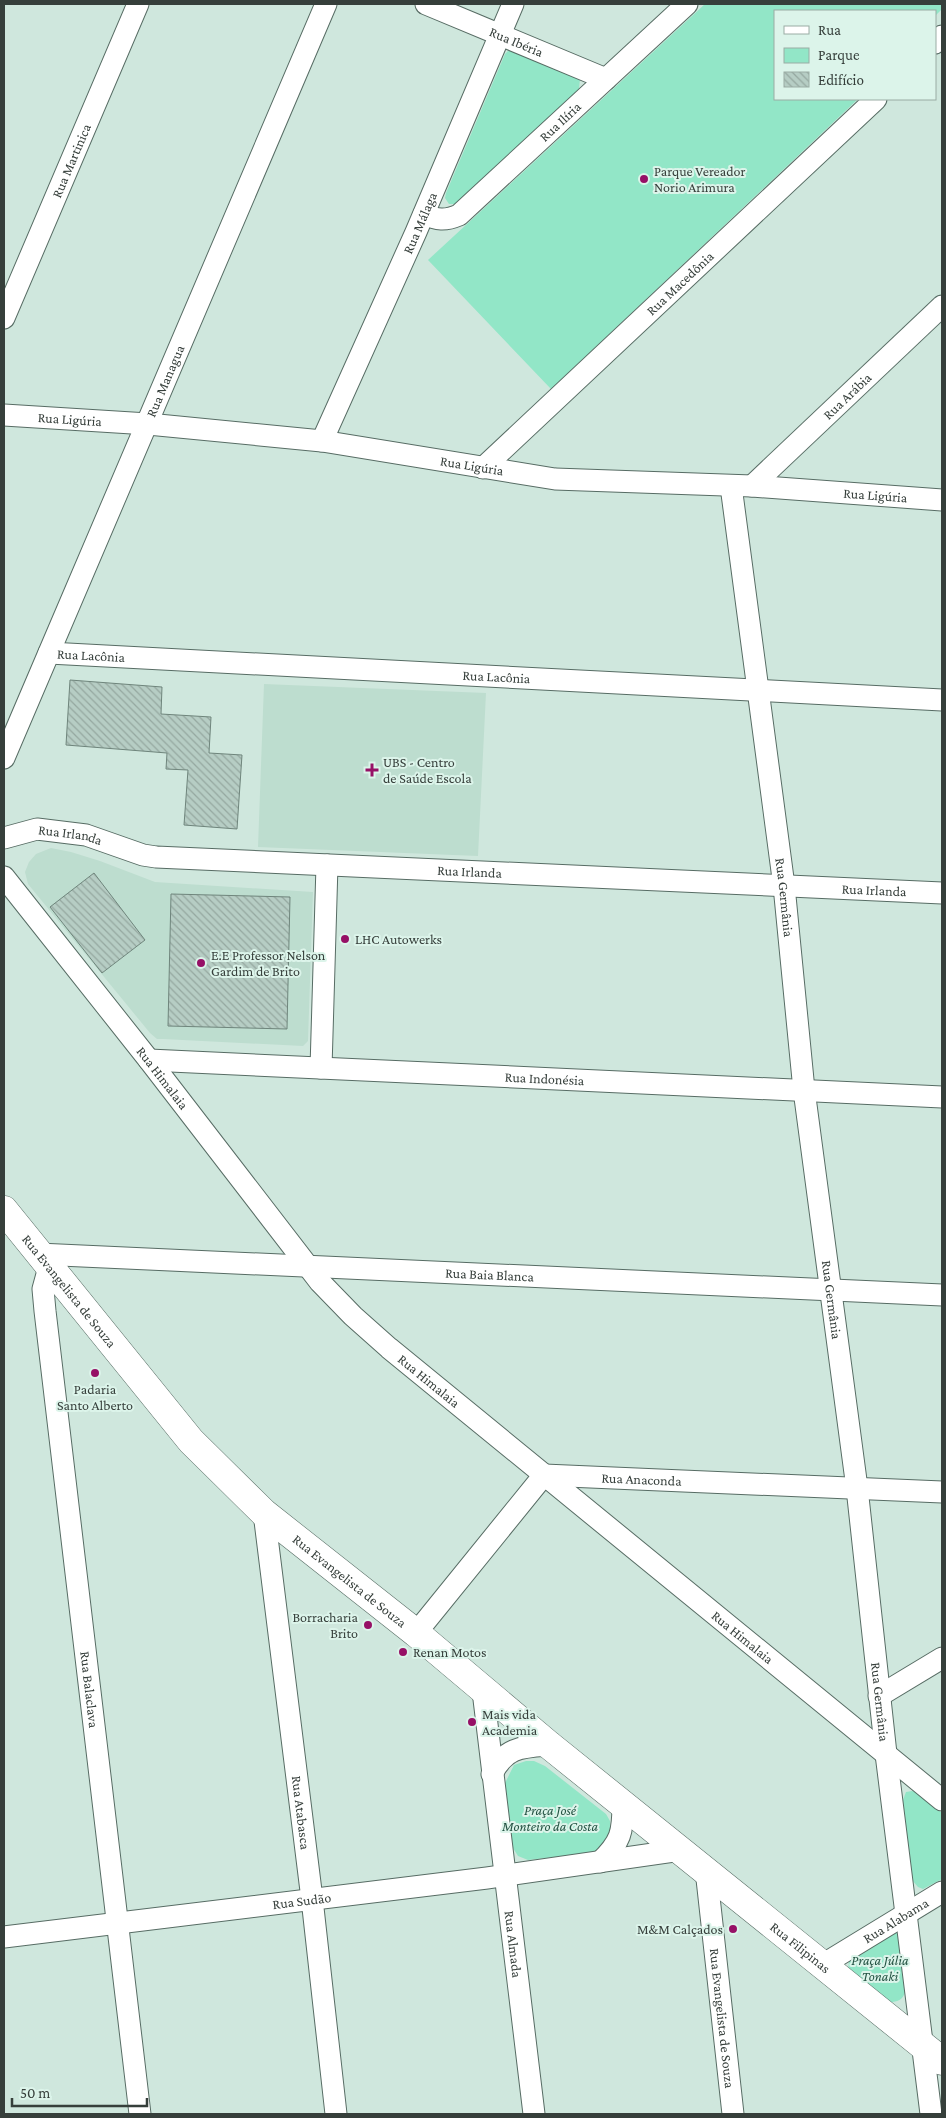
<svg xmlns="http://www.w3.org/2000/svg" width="946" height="2118" viewBox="0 0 946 2118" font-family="'Crimson Pro',serif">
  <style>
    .built { fill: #bdddcf }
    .park { fill: #92e6c7 }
    .building { fill: url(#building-back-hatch); stroke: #6f857c }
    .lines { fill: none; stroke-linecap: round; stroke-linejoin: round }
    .minor-casing { stroke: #576c64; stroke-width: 23 }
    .secondary-casing { stroke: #576c64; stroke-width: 29 }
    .minor { stroke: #fff; stroke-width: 21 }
    .secondary { stroke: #fff; stroke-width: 28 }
    .poi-dot { fill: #961066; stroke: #dcf4ea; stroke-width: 2 }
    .labels { text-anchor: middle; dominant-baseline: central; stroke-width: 4; stroke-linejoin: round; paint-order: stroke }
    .street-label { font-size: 14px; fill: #363f3b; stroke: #dcf4ea }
    .poi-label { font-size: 14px; fill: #363f3b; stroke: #dcf4ea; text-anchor: start }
    .park-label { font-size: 14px; font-style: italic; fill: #235242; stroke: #dcf4ea }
  </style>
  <defs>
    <pattern id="building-back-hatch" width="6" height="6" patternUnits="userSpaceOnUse" patternTransform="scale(1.25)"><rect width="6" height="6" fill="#b6cdc4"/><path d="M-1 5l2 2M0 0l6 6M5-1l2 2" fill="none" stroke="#95a8a0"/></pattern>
  </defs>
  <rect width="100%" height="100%" fill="#cfe7dd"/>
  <path class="built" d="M264,684L486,693L478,856L258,847Z
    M51,848L71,852L100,861L155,882L313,892L308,1041L303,1046L163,1039H157L150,1033L28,884L25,872L29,862L36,854Z"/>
  <path class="park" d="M705,4H942V9L935,16V11H775V99H858L551,389L428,260Z
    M509,50L580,79L579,89L457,204H449L445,198L446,193L505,54Z
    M526,1761H534L545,1766L606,1814L610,1821V1839L597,1851L591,1853L528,1860L518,1856L513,1848L505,1783L514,1765Z
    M912,1791L916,1792L942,1813V1879L923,1889L918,1887L912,1880L903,1800L906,1792Z
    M894,1933H898C899,1946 907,1982 905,1992C903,2000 897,2002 890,2002L848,1971L849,1961Z"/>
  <path class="building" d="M70,680L162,687L161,714L211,717L209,753L242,755L237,829L184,825L188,770L166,769L167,753L66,745Z
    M94,873L145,940L102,973L50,907Z
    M171,894L290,897L287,1029L168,1026Z"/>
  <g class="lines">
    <defs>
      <g id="minor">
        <path id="s1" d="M426,4L606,79"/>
        <path d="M935,43L942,36"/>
        <path id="s2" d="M424,214C437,220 445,221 459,215L687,4"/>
        <path id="s3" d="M4,318L138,4"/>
        <path id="s4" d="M4,415L148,424L322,441L555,479L752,486L942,500"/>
        <path id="s5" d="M322,441L416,232L513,4"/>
        <path id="s6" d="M483,468L876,99"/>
        <path id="s7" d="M731,486L784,886L804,1090L857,1488L886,1754L931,2114"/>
        <path id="s8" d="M752,486L942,306"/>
        <path id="s9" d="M49,653L942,700"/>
        <path id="s10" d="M4,758L326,4"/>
        <path id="s11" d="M4,838L37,829L86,835L143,855L156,857L942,893"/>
        <path id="s12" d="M4,877L149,1060L320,1282L353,1316L389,1348L942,1800"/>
        <path id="s13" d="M149,1060L942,1097"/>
        <path d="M321,1068L327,865"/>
        <path id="s14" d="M38,1254L942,1295"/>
        <path id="s15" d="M49,1267L43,1289L45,1311L140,2114"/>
        <path id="s16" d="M264,1513L312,1899L336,2114"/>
        <path id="s17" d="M416,1633L544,1475L942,1492"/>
        <path id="s18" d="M483,1691L534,2114"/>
        <path d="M879,1696L942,1658"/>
        <path d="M492,1774C505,1747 522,1747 549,1745"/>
        <path d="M600,1862C621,1842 623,1832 623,1804"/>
        <path id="s19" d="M706,1870L733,2114"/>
        <path id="s20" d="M4,1937L487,1878L681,1850"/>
        <path id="s21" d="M824,1964L942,1892"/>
      </g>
      <g id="secondary">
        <path id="s22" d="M4,1210L191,1441L264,1513L416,1633L549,1745L942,2061"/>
      </g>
    </defs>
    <use href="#minor" class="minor-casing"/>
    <use href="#secondary" class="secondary-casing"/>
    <use href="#minor" class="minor"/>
    <use href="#secondary" class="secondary"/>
  </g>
  <g class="poi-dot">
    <circle cx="644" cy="179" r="5"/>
    <path d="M369.5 762.5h5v5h5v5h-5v5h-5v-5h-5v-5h5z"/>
    <circle cx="345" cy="939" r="5"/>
    <circle cx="201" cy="963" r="5"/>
    <circle cx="95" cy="1373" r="5"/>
    <circle cx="368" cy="1625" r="5"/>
    <circle cx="403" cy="1652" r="5"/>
    <circle cx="472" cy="1722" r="5"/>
    <circle cx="733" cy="1929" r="5"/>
  </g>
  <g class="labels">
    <g class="street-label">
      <text stroke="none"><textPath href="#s1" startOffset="98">Rua Ibéria</textPath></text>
      <text stroke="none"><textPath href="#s2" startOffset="174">Rua Ilíria</textPath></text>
      <text stroke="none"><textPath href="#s3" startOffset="171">Rua Martinica</textPath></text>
      <text stroke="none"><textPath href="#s5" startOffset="239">Rua Málaga</textPath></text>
      <text stroke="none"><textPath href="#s6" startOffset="270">Rua Macedônia</textPath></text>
      <text stroke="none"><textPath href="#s10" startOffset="410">Rua Managua</textPath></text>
      <text stroke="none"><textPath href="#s8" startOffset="131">Rua Arábia</textPath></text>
      <text stroke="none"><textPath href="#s4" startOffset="66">Rua Ligúria</textPath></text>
      <text stroke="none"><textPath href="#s4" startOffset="471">Rua Ligúria</textPath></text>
      <text stroke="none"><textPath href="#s4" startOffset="876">Rua Ligúria</textPath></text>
      <text stroke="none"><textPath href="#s9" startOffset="42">Rua Lacônia</textPath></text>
      <text stroke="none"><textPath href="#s9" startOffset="448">Rua Lacônia</textPath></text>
      <text stroke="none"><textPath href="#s11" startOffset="68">Rua Irlanda</textPath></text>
      <text stroke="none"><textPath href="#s11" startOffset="471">Rua Irlanda</textPath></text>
      <text stroke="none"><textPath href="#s11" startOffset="876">Rua Irlanda</textPath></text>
      <text stroke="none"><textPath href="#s7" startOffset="415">Rua Germânia</textPath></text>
      <text stroke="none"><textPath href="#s13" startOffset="396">Rua Indonésia</textPath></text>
      <text stroke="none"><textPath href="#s12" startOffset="256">Rua Himalaia</textPath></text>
      <text stroke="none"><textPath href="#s14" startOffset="452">Rua Baia Blanca</textPath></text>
      <text stroke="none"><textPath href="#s22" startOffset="104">Rua Evangelista de Souza</textPath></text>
      <text stroke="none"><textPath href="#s7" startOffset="820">Rua Germânia</textPath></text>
      <text stroke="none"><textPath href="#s12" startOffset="661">Rua Himalaia</textPath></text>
      <text stroke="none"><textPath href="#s17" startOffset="301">Rua Anaconda</textPath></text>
      <text stroke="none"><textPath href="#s22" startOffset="509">Rua Evangelista de Souza</textPath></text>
      <text stroke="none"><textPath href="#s12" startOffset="1066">Rua Himalaia</textPath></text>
      <text stroke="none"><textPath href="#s15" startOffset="426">Rua Balaclava</textPath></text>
      <text stroke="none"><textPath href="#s7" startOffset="1225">Rua Germânia</textPath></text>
      <text stroke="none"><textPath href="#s16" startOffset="302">Rua Atabasca</textPath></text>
      <text stroke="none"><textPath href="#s20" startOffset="300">Rua Sudão</textPath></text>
      <text stroke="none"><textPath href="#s21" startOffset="84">Rua Alabama</textPath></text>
      <text stroke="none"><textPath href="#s18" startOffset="255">Rua Almada</textPath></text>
      <text stroke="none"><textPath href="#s22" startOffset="1090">Rua Filipinas</textPath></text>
      <text stroke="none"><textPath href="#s19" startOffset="149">Rua Evangelista de Souza</textPath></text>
    </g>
    <g class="poi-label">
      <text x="654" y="171">Parque Vereador<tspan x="654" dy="16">Norio Arimura</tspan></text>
      <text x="383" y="762">UBS - Centro<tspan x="383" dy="16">de Saúde Escola</tspan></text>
      <text x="355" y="939">LHC Autowerks</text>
      <text x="211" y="955">E.E Professor Nelson<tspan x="211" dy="16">Gardim de Brito</tspan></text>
      <text x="95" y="1389" text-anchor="middle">Padaria<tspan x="95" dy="16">Santo Alberto</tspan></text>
      <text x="358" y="1617" text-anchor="end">Borracharia<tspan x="358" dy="16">Brito</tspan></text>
      <text x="413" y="1652">Renan Motos</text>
      <text x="482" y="1714">Mais vida<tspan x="482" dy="16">Academia</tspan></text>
      <text x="723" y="1929" text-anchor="end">M&amp;M Calçados</text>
    </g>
    <g class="park-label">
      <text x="550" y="1810">Praça José<tspan x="550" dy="16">Monteiro da Costa</tspan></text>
      <text x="880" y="1960">Praça Júlia<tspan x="880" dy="16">Tonaki</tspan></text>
    </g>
  </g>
  <rect width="946" height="2118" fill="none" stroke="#363f3b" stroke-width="10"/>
  <rect x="774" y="10" width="162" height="90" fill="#dcf4ea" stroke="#9aaca4"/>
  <rect x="784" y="26" width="25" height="8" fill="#ffffff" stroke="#9aaca4"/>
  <text x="818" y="35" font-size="15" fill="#363f3b">Rua</text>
  <rect x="784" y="48" width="25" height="15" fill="#92e6c7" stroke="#9aaca4"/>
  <text x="818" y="60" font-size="15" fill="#363f3b">Parque</text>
  <rect x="784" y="72" width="25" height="15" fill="url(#building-back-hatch)" stroke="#9aaca4"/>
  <text x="818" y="85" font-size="15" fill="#363f3b">Edifício</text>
  <path d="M12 2098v8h135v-8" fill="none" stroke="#363f3b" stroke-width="2.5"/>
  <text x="20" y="2098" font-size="15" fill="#363f3b" stroke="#dcf4ea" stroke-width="4" paint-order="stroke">50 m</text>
</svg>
